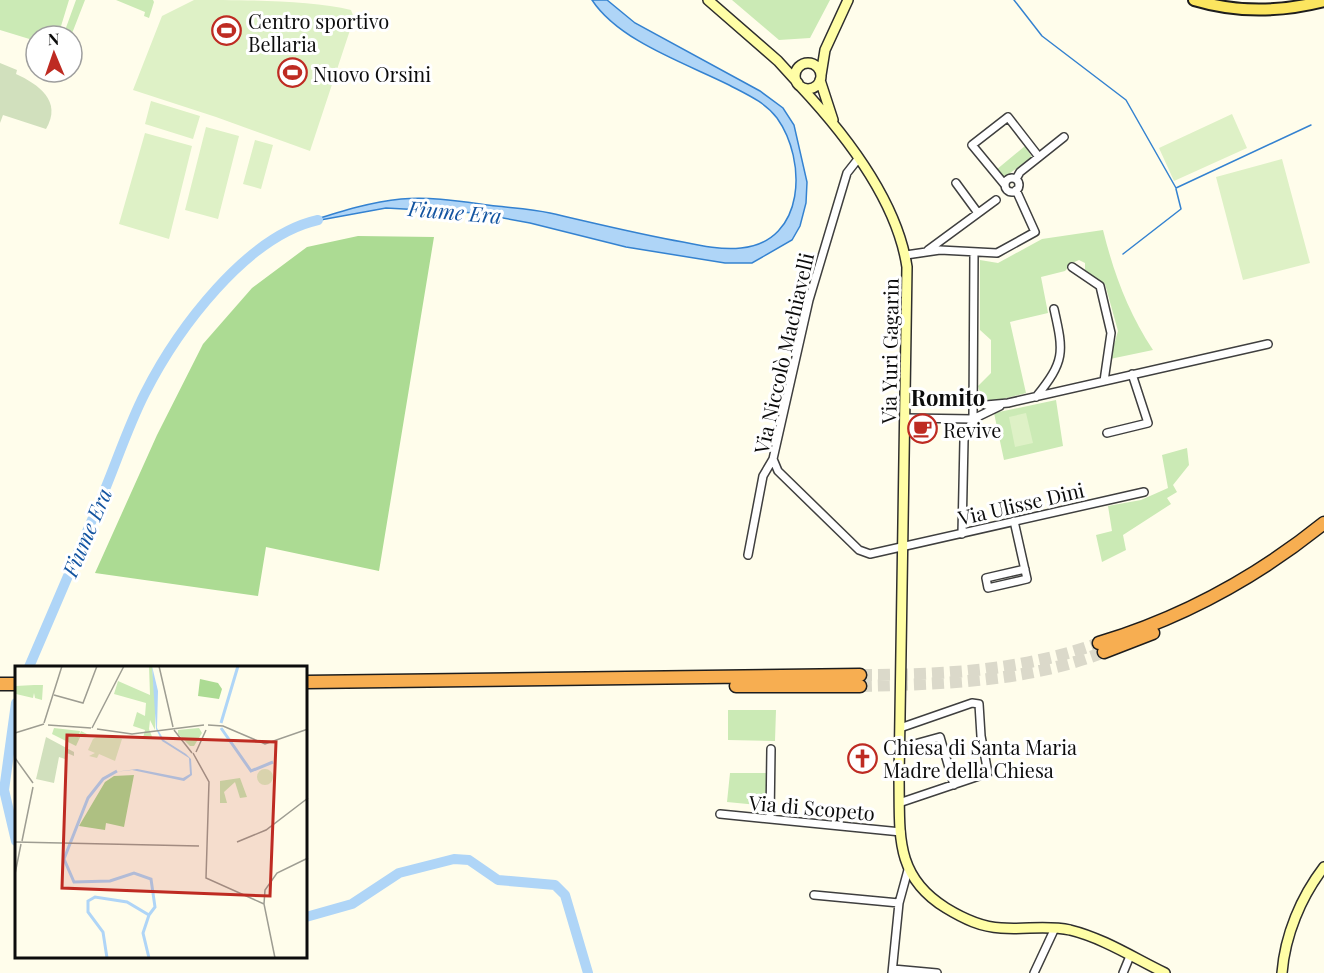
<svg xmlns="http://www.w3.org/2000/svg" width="1324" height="973" viewBox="0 0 1324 973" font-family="'Playfair Display',serif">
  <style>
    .green { fill: #cbeab5 }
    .forest { fill: #acdb93 }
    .cemetery { fill: #d1e0bd }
    .pitch { fill: #def1c6 }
    .water { fill: #afd5f7; stroke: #3482d0; stroke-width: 1.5 }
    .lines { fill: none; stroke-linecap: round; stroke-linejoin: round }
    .stream { stroke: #3482d0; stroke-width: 1.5 }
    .river { stroke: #afd5f7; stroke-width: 10 }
    .highway-tunnel { stroke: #dbd9ca; stroke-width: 12; stroke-dasharray: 12 6; stroke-linecap: butt }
    .street-casing { stroke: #3f3f3f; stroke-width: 10 }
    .secondary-casing { stroke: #2e2e2e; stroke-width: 12 }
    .primary-casing { stroke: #1d1d1d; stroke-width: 14 }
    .highway-casing { stroke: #1d1d1d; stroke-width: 15 }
    .street { stroke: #fff; stroke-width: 7 }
    .secondary { stroke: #fffea6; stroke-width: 9 }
    .primary { stroke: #fbe55f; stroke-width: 10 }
    .highway { stroke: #f7ae51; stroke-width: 12 }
    .labels { text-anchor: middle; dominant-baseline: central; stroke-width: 6; stroke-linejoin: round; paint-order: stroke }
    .poi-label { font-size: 20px; fill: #0c0c0c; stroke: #fff; text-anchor: start }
    .street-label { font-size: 20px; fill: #0c0c0c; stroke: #fff }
    .water-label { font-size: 21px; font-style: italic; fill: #1354a0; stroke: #fff }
    .quarter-label { font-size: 22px; font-weight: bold; fill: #0c0c0c; stroke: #fff }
    .inset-river { fill: none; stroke: #afd5f7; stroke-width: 3 }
    .inset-road { fill: none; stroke: #9e9d92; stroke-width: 1.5 }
    .view { fill: #be2b22; fill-opacity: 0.15; stroke: #be2b22; stroke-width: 3 }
    .inset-edge { fill: none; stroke: #0c0c0c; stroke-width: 3 }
  </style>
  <rect width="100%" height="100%" fill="#fffdeb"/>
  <path class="green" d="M0,0H69L58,36H36V41L0,30Z
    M76,0H85L71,36H63Z
    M116,0H153L154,2L149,18L144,16L145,12Z
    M732,0H830L810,38L779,40Z
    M1025,146L1032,157L1002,179L996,170Z
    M1103,230C1114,274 1128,312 1153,350L1110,359L1118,331L1105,284L1085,271V263L1079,260L1072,263L1065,271L1041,277L1048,313L1010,322L1026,393L992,402L982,399L978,386L991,373V340L980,330V260L998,263L1042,239Z
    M1056,400L1063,446L1004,460L994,413Z
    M1187,448L1189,465L1173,485L1177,492L1167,498L1171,504L1123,535L1126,550L1102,562L1096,535L1112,531L1108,506L1141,500L1168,488L1162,455Z
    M728,710H776L775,741L728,740Z
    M730,773H768L766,813L757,815L758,805L727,802Z"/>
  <path class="forest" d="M358,236L434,237L379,571L266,547L258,596L95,573L157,435L203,344L252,288L307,247Z"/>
  <path class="cemetery" d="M0,63L17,70L16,74C38,84 63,101 46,129L3,115L0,123Z"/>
  <path class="pitch" d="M194,0C239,0 310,0 351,10L354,18L310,151L216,117L133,90L162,16Z
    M151,101L200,116L193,139L145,124Z
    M1232,114L1247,148L1174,181L1159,148Z
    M206,127L239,136L218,219L185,210Z
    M145,133L192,146L169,239L119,224Z
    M255,140L273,145L261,189L243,184Z
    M1282,159L1310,263L1243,280L1216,177Z
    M1026,413L1033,443L1015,447L1009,417Z"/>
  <path class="water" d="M592,0H607L635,23L760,91L783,108L794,125L807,182L806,203L800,226L792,240L752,263H725L626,247L530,223L476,213L386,208L304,223C336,213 369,202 401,199C432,196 465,202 496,206C514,208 533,209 550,213C594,223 638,234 683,242C702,246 722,250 741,248C806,242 807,160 777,118C765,102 746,94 729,85C685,63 619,41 592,0Z"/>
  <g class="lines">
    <path class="stream" d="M1014,0L1042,36L1126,100L1176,188L1311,125
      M1123,254L1181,209L1176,189"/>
    <path class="river" d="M29,667C53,611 77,555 101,499C116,464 128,426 145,393C177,330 246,236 318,220
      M16,703L4,790L16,841
      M306,917L352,904L399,873L454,859L469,860L498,880L555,885L565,895L588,973"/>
    <path class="highway-tunnel" d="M860,675C941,675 1023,671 1099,643
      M860,686C941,684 1027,682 1104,652"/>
    <defs>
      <path id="street" d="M858,159L847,173L809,300L773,459L778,471L859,550L870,554L1144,492
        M1005 185a7 7 0 1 1 14 0a7 7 0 1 1-14 0Z
        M1016,179L1020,172L1064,137
        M956,183L978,213
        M1005,185L972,145L1008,117L1039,157
        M928,250L996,200
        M906,255L940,250L997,253L1035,232L1016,190
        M1072,267L1100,286L1111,333L1104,381
        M1036,397C1065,361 1064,353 1054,309
        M973,399L986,405L1008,403L1268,344
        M906,418L973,419L1000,406
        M1107,433L1148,423L1132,374
        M1014,521L1027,579L988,588L986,578L1025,569
        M962,534L964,440L973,419L974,252
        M748,555L763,476L773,459
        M900,748L940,737L954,785
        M899,803L988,773L981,736L979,704L972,703L900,728
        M720,814L901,832
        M770,819L771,749
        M814,895L899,903
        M893,969L937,973
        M892,973L899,903L908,870
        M1034,973L1055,928
        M1123,973L1130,956"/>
      <path id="secondary" d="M708,0L778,61L798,83
        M795 76a13 13 0 1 1 26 0a13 13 0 1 1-26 0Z
        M821,75L825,50L848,0
        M820,80L833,120
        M800,86C845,134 897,201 907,267L899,779C900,834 894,876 946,908C964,919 981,927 1001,928C1024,930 1047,925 1070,930C1103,938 1134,958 1165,973
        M1282,973C1285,935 1301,897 1324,867"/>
      <path id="primary" d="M1194,0C1237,13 1281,12 1324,1"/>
      <path id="highway" d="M1099,643C1182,618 1257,577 1324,523
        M1104,652L1153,633
        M306,682L860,675
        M0,684H16
        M736,686H860"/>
    </defs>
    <use href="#street" class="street-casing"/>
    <use href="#secondary" class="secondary-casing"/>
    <use href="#primary" class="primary-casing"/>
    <use href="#highway" class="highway-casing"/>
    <use href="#street" class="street"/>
    <use href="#secondary" class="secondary"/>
    <use href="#primary" class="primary"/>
    <use href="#highway" class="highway"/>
  </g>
  <defs>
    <symbol id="stadium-ring" viewBox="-11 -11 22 22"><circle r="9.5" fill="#fff" stroke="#be2b22" stroke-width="1.5"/><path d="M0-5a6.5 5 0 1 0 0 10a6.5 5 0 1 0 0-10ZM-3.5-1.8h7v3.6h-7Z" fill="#be2b22"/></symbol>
    <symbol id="cafe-ring" viewBox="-11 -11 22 22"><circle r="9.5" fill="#fff" stroke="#be2b22" stroke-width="1.5"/><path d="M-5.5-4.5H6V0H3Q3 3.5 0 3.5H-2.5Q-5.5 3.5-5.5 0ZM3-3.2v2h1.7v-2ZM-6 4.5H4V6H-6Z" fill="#be2b22"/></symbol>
    <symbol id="church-ring" viewBox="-11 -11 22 22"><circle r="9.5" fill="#fff" stroke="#be2b22" stroke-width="1.5"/><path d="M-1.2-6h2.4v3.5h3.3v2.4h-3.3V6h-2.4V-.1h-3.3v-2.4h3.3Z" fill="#be2b22"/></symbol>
  </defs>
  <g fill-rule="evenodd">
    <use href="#stadium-ring" x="210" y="14" width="33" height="33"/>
    <use href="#stadium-ring" x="276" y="56" width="33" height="33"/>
    <use href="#cafe-ring" x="906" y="412" width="33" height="33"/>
    <use href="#church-ring" x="846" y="742" width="33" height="33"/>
  </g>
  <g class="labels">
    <g class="poi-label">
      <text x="248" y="20">Centro sportivo<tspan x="248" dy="23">Bellaria</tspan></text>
      <text x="313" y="73">Nuovo Orsini</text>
      <text x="943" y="429">Revive</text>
      <text x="883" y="746">Chiesa di Santa Maria<tspan x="883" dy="23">Madre della Chiesa</tspan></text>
    </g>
    <g class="street-label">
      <text transform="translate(889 351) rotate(-89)">Via Yuri Gagarin</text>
      <text transform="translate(783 353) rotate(-77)">Via Niccolò Machiavelli</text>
      <text transform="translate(1021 503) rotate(-13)">Via Ulisse Dini</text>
      <text transform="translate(812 807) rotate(5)">Via di Scopeto</text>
    </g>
    <g class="water-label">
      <text transform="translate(455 211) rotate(5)">Fiume Era</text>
      <text transform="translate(86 532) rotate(-67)">Fiume Era</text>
    </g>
    <g class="quarter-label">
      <text x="948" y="397">Romito</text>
    </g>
  </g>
  <g transform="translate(15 666)">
    <rect width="292" height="292" fill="#fffdeb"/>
    <path d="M134,0H137L140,33V64L135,54L134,63L138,73L128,72L130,64L118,60L122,46L130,50L131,37L99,28L103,15L135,29ZM19,19H28L27,34L20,32L19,27L18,32L1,28V20ZM39,62L65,65L63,73L66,65L76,70L66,69L61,80L37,68ZM184,62L187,67L179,80H175L163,68V64ZM225,112L232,131L225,132L220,116L209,126L212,137H205V115Z" fill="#cbeab5"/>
    <path d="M185,13L203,17L207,23L204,33L183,30ZM119,109L109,161L91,157L90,164L64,160L90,116L99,110Z" fill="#acdb93"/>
    <path d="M31,71L59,86V90L52,87L50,93L44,91L39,117L21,113Z" fill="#d1e0bd"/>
    <path d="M85,69L107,73L100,95L84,88L82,92L74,90L80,87L73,84L78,73ZM242 111a8 8 0 1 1 16 0a8 8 0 1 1-16 0Z" fill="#def1c6"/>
    <path d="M137,0L143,25L142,62L149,74L171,88L176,93L177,109L169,115L117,104L99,106L122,103L168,112L175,108L174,92L147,75L141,63Z" fill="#afd5f7"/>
    <path class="inset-river" d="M206,57L223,0M206,62L236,105L258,96M134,249L128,267L134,292M92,292L88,266L73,246V235L80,231L112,236L134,249L140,241L136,213L119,207L95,215L59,216L49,193L73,132L88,113L102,105"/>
    <path class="inset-road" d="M144,0L158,61M39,29L68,37L82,0M29,57L47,0M33,59L76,62M193,59L208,60L250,78L293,63M77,62L109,0M82,63L117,68L189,59M159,64L177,87M0,67L29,58M181,86L191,64M178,87L194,116L191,212L249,238M0,92L18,117M7,175L18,121M0,176L184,180M222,176L251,164L293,132M0,208L6,178M260,292L249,238L250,224L262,207L293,192"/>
    <path class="view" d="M52,69L261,76L255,230L47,222Z"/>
    <rect width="292" height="292" class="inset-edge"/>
  </g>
  <g transform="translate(54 54) rotate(358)"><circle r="28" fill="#ffffff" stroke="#9e9e9e" stroke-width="1.5"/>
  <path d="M0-4.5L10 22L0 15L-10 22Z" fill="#be2b22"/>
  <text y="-9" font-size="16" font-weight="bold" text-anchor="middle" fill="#0c0c0c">N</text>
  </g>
</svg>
